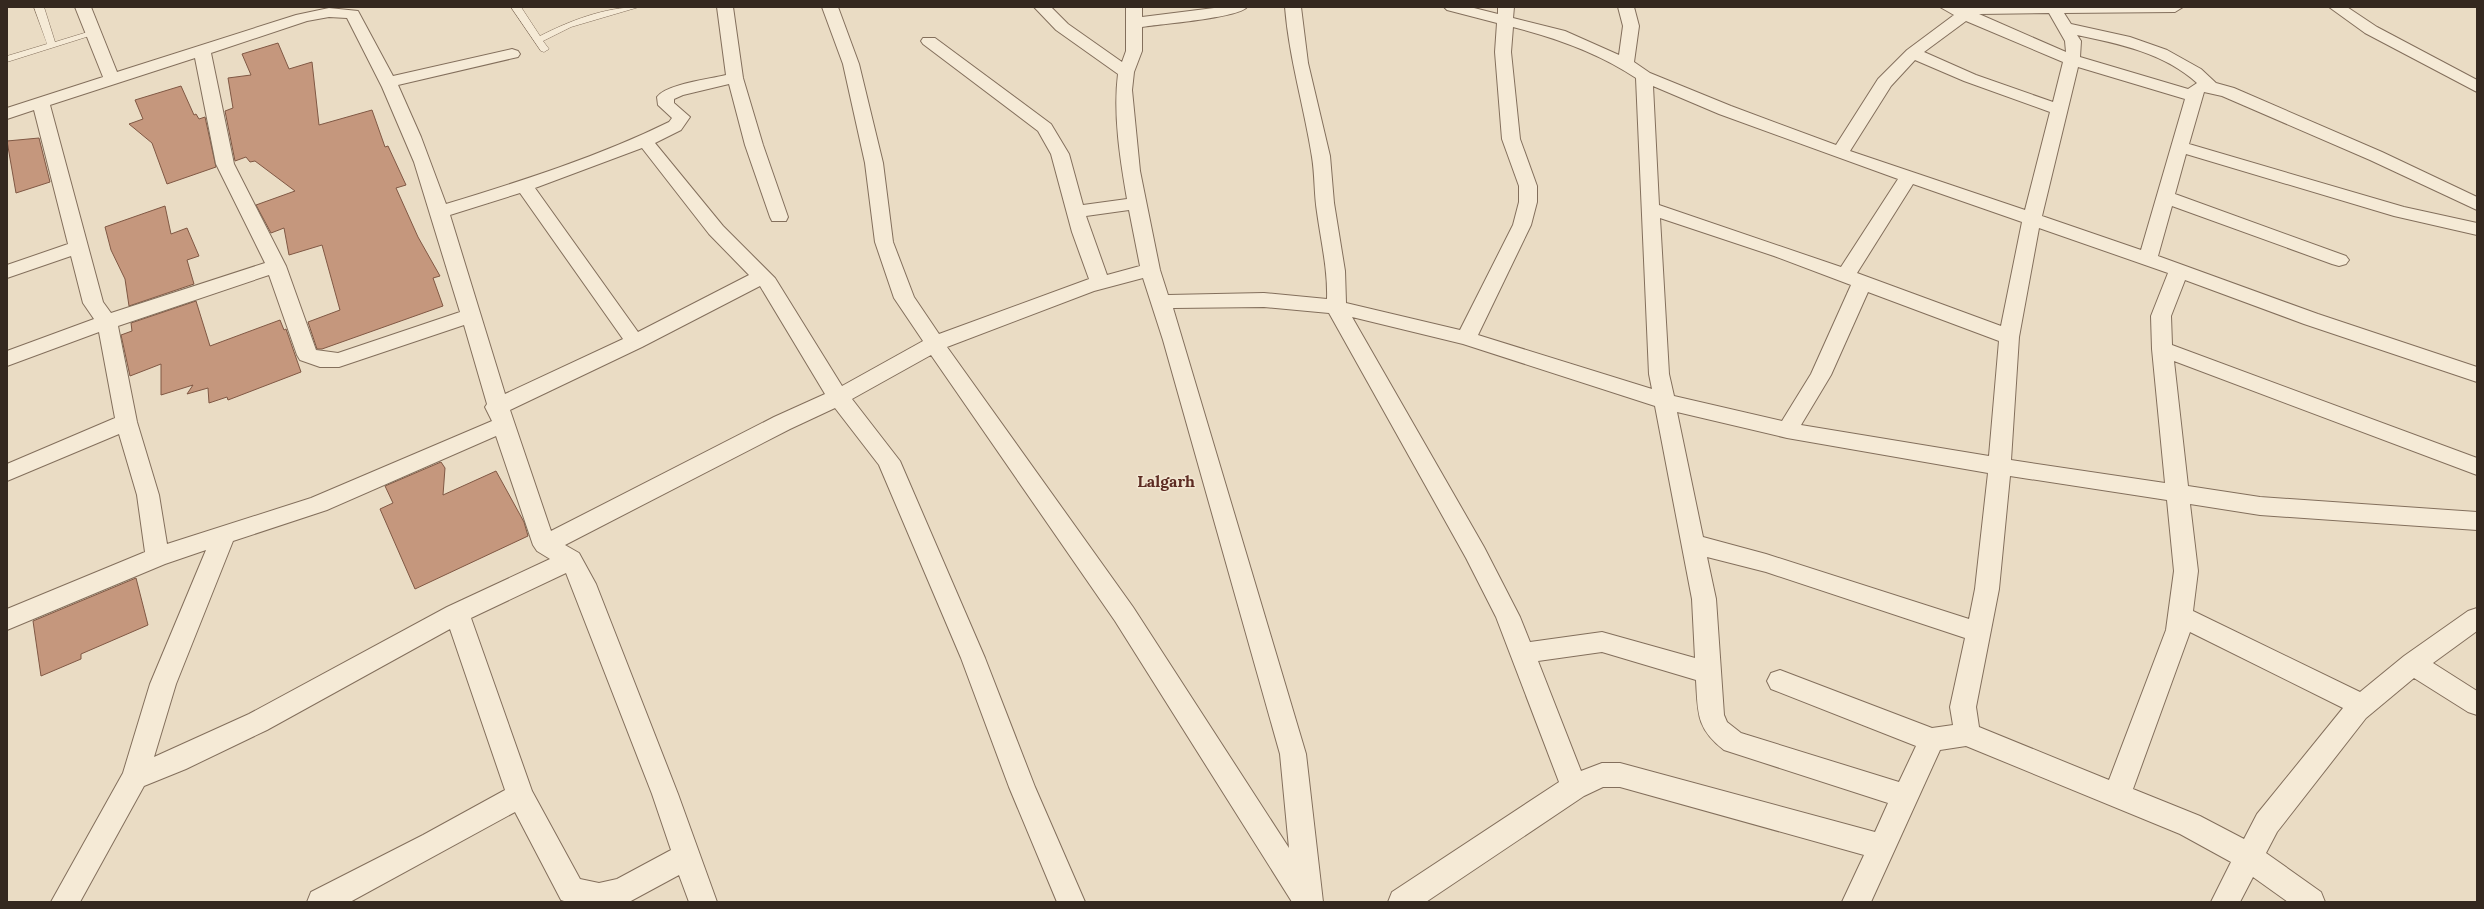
<svg xmlns="http://www.w3.org/2000/svg" width="2484" height="909" viewBox="0 0 2484 909" font-family="Lora,serif">
  <style>
    .building { fill: #c5977d; stroke: #805844 }
    .lines { fill: none; stroke-linecap: round; stroke-linejoin: round }
    .service-casing { stroke: #836f5c; stroke-width: 1 }
    .minor-casing { stroke: #836f5c; stroke-width: 2 }
    .service { fill: #f5ead6; fill-rule: evenodd }
    .minor { fill: #f5ead6; fill-rule: evenodd }
    .labels { text-anchor: middle; dominant-baseline: central; stroke-width: 3; stroke-linejoin: round; paint-order: stroke }
    .district-label { font-size: 16px; font-weight: bold; fill: #5d2b22; stroke: #f2e7d2 }
  </style>
  <rect width="100%" height="100%" fill="#eadcc4"/>
  <path class="building" d="M278,43L289,69L312,62L319,125L372,110L385,147L388,146L406,185L396,188L418,237L440,276L433,278L443,306L322,349H317L308,322L340,310L322,245L289,255L284,228L271,233L256,205L295,191L255,161L250,162L246,157L235,161L225,111L233,108L228,78L251,75L242,54Z
    M181,86L194,115L196,114L199,119L205,117L216,167L167,184L152,143L129,124L143,119L135,100Z
    M39,138L50,182L16,193L7,141Z
    M165,206L171,234L187,228L199,256L187,260L194,284L129,306L125,279L111,250L105,227Z
    M196,301L210,346L280,320L284,330L286,329L301,372L228,400L227,397L209,403L208,388L187,394L193,385L161,395V364L130,376L121,335L132,331L131,323Z
    M441,462L445,468L443,495L496,471L524,522L528,536L415,589L380,509L393,503L385,486Z
    M136,578L148,625L81,654V659L41,676L33,621Z"/>
  <g class="lines">
    <defs>
      <path id="service" d="M34,7H44L55,42L94,30L99,33L7,62V56L47,44Z
        M511,7H521L540,36C569,21 605,7 639,7L571,27L543,41L549,49L544,52L541,51Z"/>
      <path id="minor" d="M75,7H91L117,72L296,15L329,8L358,11L393,76L512,49L518,51L520,54L518,57L398,85L421,137L446,204C521,181 598,157 669,122L672,118L658,105L657,97C666,84 710,79 726,75L717,7H733L743,78L763,145L788,217L786,221H772L770,217L745,145L729,84L683,95L674,99V103L690,117L681,130L655,143L723,226L775,278L842,386L923,341L894,298L875,242L865,163L843,64L822,7H838L859,64L883,163L893,242L914,297L939,334L1089,279L1072,232L1051,154L1038,131L923,44L921,41L923,38H935L1051,124L1069,154L1083,205L1127,199C1120,159 1113,114 1118,74L1056,30L1034,7H1051L1068,24L1122,62L1126,51V7H1142V17L1222,7H1247C1239,18 1159,24 1142,27V51L1134,72L1132,90L1140,171L1160,270L1168,295L1264,293L1327,299C1328,270 1321,241 1317,212C1314,194 1315,175 1312,157C1304,106 1289,58 1285,7H1301L1308,63L1330,156L1334,203L1345,271L1346,303L1460,330L1513,225L1519,202V186L1502,139L1495,52L1497,23L1447,10L1444,7H1470L1498,14V7H1514L1513,18L1565,31L1619,55L1623,26L1618,7H1634L1639,26L1634,62L1650,73L1731,106L1836,145L1878,79L1907,50L1954,15L1940,7H2183L2175,12L2064,13L2071,24L2130,37L2167,50L2201,69L2216,83L2234,88L2382,152L2477,197V210L2370,160L2222,96L2204,92L2189,144L2404,207L2477,223V235L2394,216L2186,154L2175,194L2346,256L2349,260L2346,264L2339,266L2332,264L2172,206L2158,256L2318,314L2477,367V382L2304,324L2185,280L2171,316L2172,345L2477,458V475L2174,361L2188,486L2260,497L2477,512V530L2260,515L2190,504L2198,571L2193,611L2360,692L2404,656L2468,611L2477,608V631L2433,663L2477,691V715L2468,712L2414,678L2366,718L2277,832L2266,853L2321,892L2325,902H2288L2253,877L2240,902H2211L2231,862L2180,834L1966,746L1940,750L1871,902H1842L1864,855L1620,787H1603L1584,796L1426,902H1388L1392,892L1559,782L1496,617L1466,558L1329,313L1264,307L1173,308L1306,754L1323,902H1292L1115,621L931,355L852,399L900,461L985,658L1035,787L1085,902H1057L1009,787L961,658L879,465L835,408L790,429L565,545L579,553L596,584L678,794L717,902H689L679,875L629,902H567L561,900L515,812L350,902H307L311,892L423,835L505,790L450,629L267,730L186,769L144,786L80,902H51L123,773L150,684L206,550L165,564L7,630V609L145,552L137,495L119,434L7,481V464L115,418L99,332L7,366V351L94,319L83,303L71,256L7,278V265L68,244L34,110L7,119V108L103,77ZM2049,13L2065,41L2066,52L1979,14ZM329,17L347,18L382,87L414,162L460,312L338,353L316,350L286,266L234,164L211,53L307,21ZM1966,21L2063,62L2053,102L1976,75L1924,52ZM1513,27C1556,38 1599,53 1636,78L1649,374L1652,389L1478,335L1531,225L1537,202V186L1520,139L1511,52ZM2077,35C2120,44 2164,53 2197,83L2188,89L2080,57L2081,41ZM195,58L216,164L265,263L111,313L103,302L50,105ZM1915,60L1964,81L2050,112L2025,210L1850,151L1891,86ZM2078,67L2185,99L2141,250L2042,216ZM1653,86L1719,114L1898,179L1841,267L1659,205ZM642,148L709,234L749,275L638,332L535,188ZM1913,184L2022,222L2001,326L1857,273ZM520,193L623,339L505,394L450,215ZM1129,210L1140,266L1107,275L1086,216ZM1660,218L1774,256L1851,285L1811,374L1782,421L1674,396L1669,374ZM2039,228L2168,273L2151,316L2152,349L2165,483L2011,460L2019,337ZM269,275L297,355L300,360L320,367H339L464,325L487,404L485,407L492,421L311,498L167,544L159,495L137,422L118,326ZM1143,278L1163,340L1280,754L1289,848L1133,607L947,347L1094,291ZM760,286L825,394L774,417L551,531L510,410L642,347ZM1868,292L1999,341L1989,456L1801,425L1831,375ZM1352,317L1463,344L1655,406L1692,599L1695,658L1602,632L1530,642L1520,617L1484,547ZM1677,412L1787,438L1988,473L1975,589L1969,619L1766,554L1703,537ZM496,436L533,545L537,551L550,559L447,607L249,714L154,757L176,684L233,541L327,510ZM2010,476L2167,500L2174,571L2166,630L2109,780L1979,727L1976,707L1999,589ZM1707,557L1766,572L1965,638L1950,707L1953,725L1932,728L1780,670L1771,673L1767,681L1771,689L1916,746L1899,782L1741,733L1727,722L1724,715L1716,599ZM566,573L652,794L671,850L617,879L599,883L580,879L532,791L471,618ZM2190,632L2343,708L2257,814L2244,839L2200,816L2133,789ZM1602,652L1696,680C1698,713 1696,728 1724,750L1888,803L1875,832L1620,763H1602L1581,771L1538,661Z
        M2329,7H2347L2377,27L2477,80V92L2365,33Z"/>
    </defs>
    <use href="#service" class="service-casing"/>
    <use href="#minor" class="minor-casing"/>
    <use href="#service" class="service"/>
    <use href="#minor" class="minor"/>
  </g>
  <g class="labels">
    <g class="district-label">
      <text x="1166" y="481">Lalgarh</text>
    </g>
  </g>
  <rect width="2484" height="909" fill="none" stroke="#34281f" stroke-width="16"/>
</svg>
